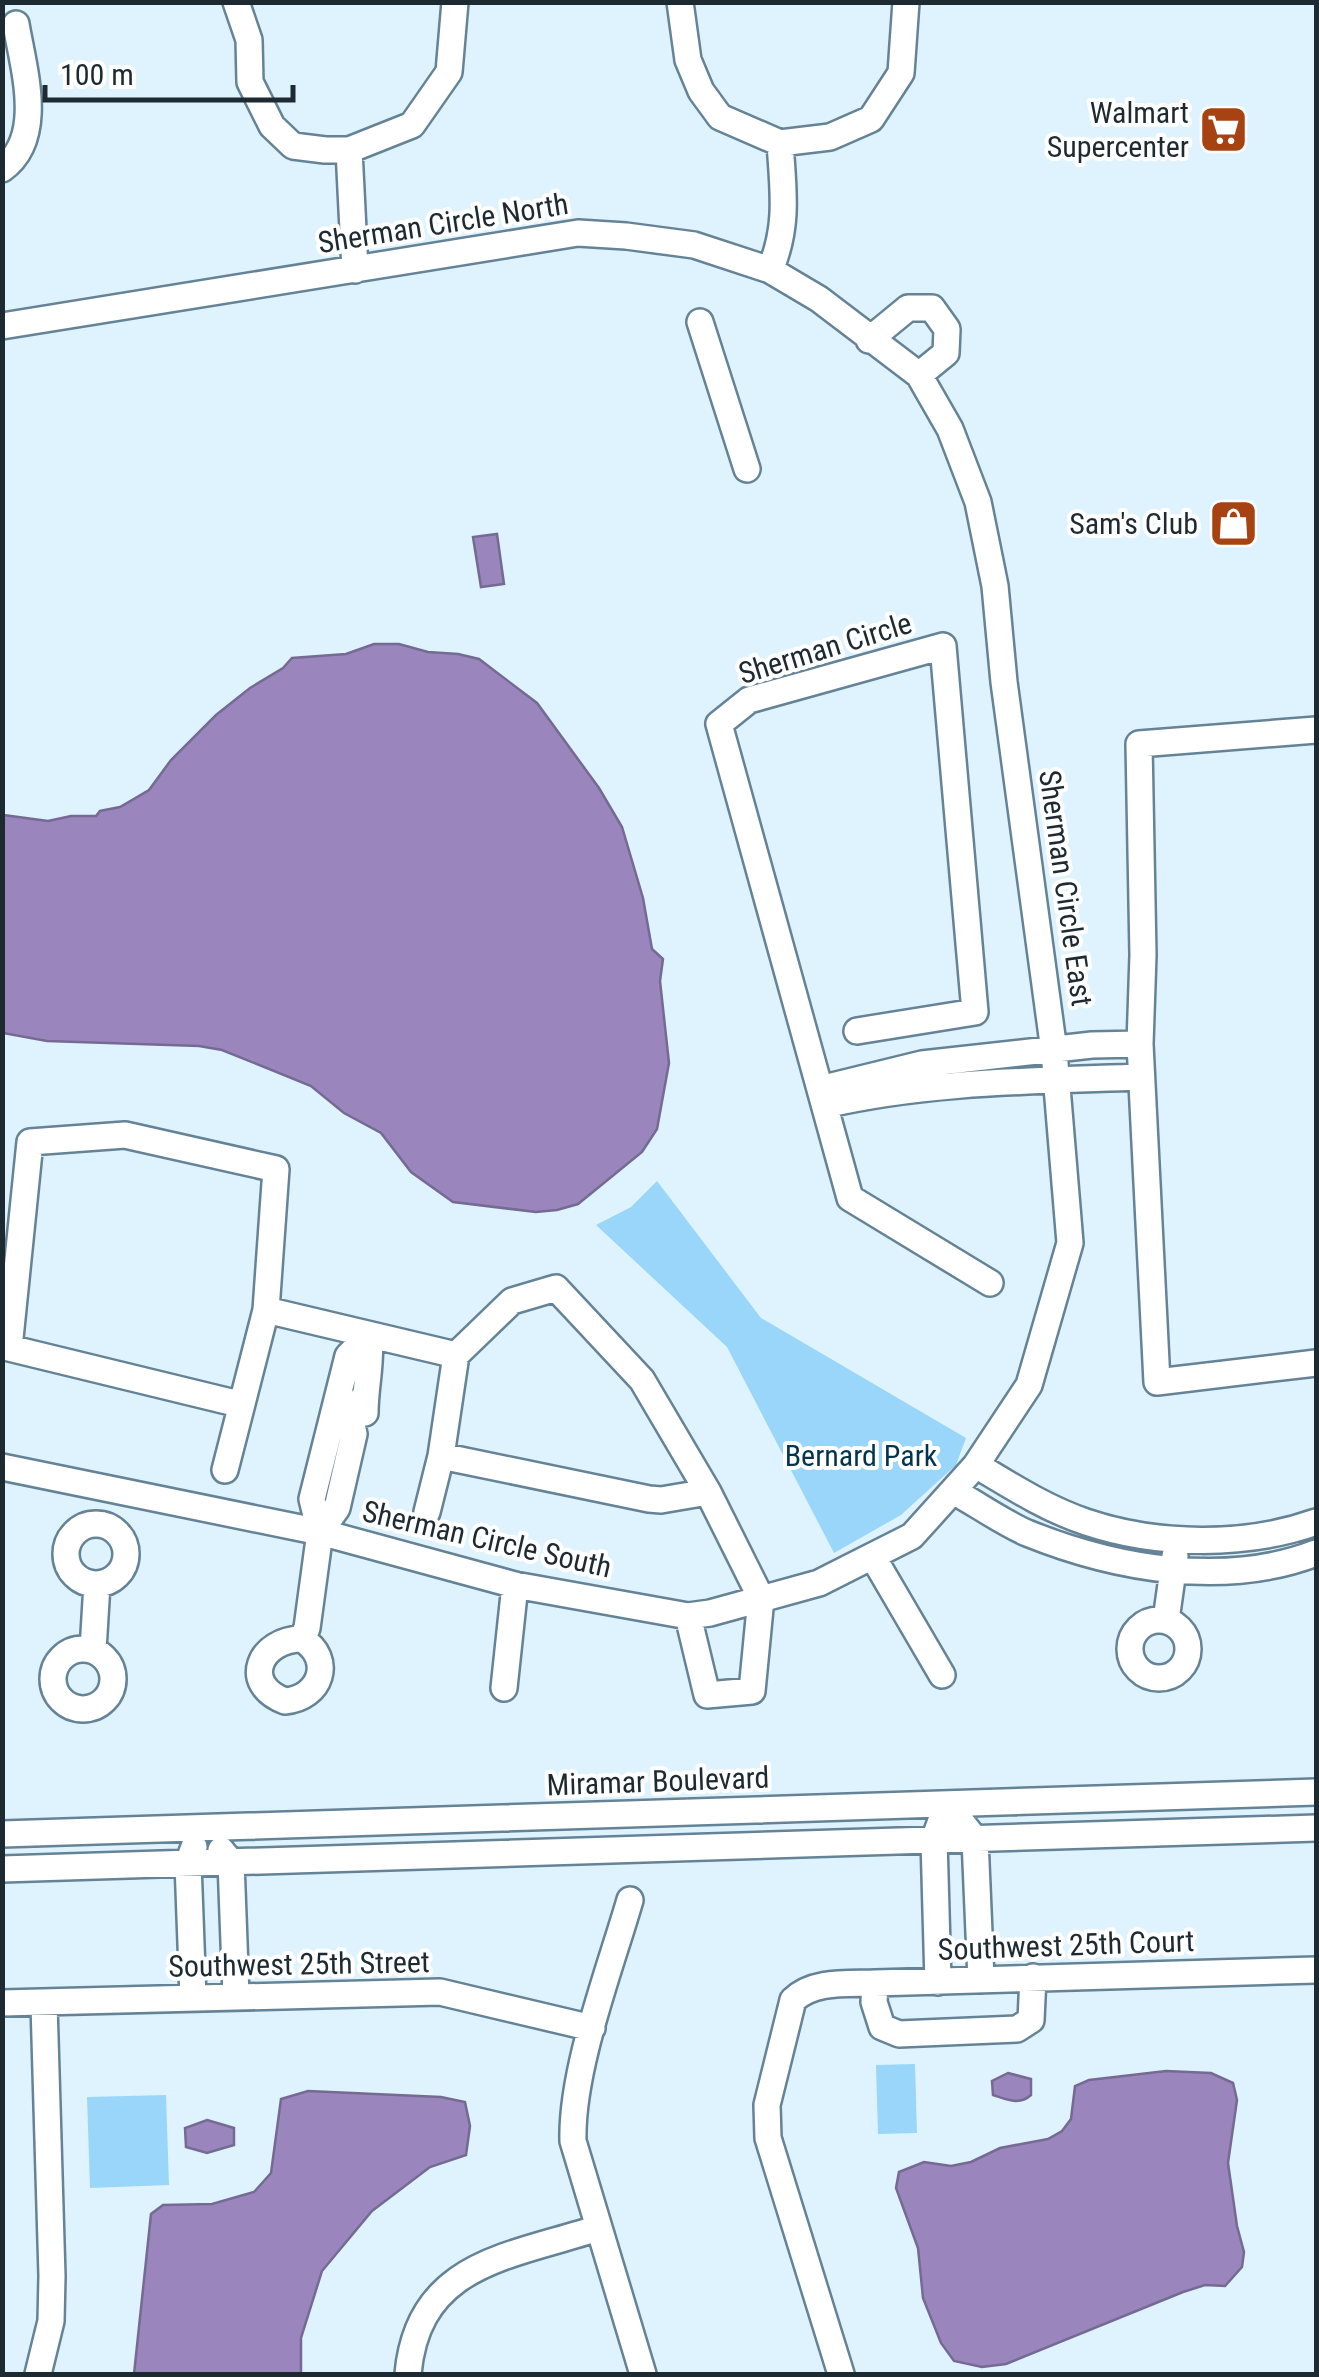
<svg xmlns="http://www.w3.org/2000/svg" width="1319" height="2377" viewBox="0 0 1319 2377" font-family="'Roboto Condensed',sans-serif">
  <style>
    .green { fill: #9ad6f9 }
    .water { fill: #9a86bc; stroke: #756a93; stroke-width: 2.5 }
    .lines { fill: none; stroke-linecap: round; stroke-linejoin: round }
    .minor-casing { stroke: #658396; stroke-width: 30 }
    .minor { stroke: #fff; stroke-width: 25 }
    .labels { text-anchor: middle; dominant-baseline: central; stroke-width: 8; stroke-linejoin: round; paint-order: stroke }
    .poi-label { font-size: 30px; fill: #1e2a32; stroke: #fff; text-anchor: end }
    .street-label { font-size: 30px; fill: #1e2a32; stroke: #fff }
    .park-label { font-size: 30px; fill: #00354d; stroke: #fff }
  </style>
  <rect width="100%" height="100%" fill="#dff3ff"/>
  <path class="green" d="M657,1181L761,1318L966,1438L956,1465L901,1515L834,1553L727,1347L596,1225L631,1207Z
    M915,2064L917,2133L878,2134L876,2065Z
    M166,2095L169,2185L90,2188L87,2097Z"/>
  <path class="water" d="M497,534L504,584L481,587L473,537Z
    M374,644H399L428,652L458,654L479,659L537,703L599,788L622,827L643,898L652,949L663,959L660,981L669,1063L657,1129L642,1152L578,1204L557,1210L536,1212L453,1202L411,1172L381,1133L344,1113L311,1086L222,1050L199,1046L47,1041L3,1033V815L48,821L71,816H96L100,811L120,807L149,790L171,760L216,715L250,688L283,668L292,658L346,654Z
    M1166,2071L1211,2073L1233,2083L1237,2100L1228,2163L1237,2226L1244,2252L1242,2267L1225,2286L1205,2285L1183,2292L1006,2364L982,2367L954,2361L941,2343L923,2298L918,2248L896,2188L899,2172L924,2162L951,2166L971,2162L1000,2148L1048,2139L1062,2131L1071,2119L1075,2086L1089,2080Z
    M1008,2073L1031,2079V2095C1019,2106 1006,2099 993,2095L992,2081Z
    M308,2091L441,2097L465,2102L470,2126L466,2155L430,2167L372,2211L322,2271L301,2338V2374H134L151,2214L163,2205L212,2204L254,2192L271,2173L281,2099Z
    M207,2120L234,2128V2145L207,2153L186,2147L185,2128Z"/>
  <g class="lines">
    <defs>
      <path id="minor" d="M236,2L249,40L250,82L272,126L293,146L325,150H349L412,125L449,72L455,2
        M680,2L688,60L701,91L720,117L780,143L830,137L871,119L901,73L906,2
        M349,150L355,270
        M2,169C46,138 23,67 16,24
        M770,270C789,226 783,189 780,143
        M700,322L747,469
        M2,326L578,233L626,236L694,245L770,270L819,299L919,375L950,429L978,502L995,586L1004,682L1054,1051L1070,1243L1029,1385L976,1465L912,1536L819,1583L710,1613L688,1616L515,1585L320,1532L2,1467
        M869,340L908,308H932L947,329L946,353L919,375
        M1316,730L1139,744L1143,955L1140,1044L1157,1382L1316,1363
        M857,1031L975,1012L943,646L749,700L719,724L850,1198L990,1283
        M820,1089L922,1064L1092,1045L1140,1044
        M825,1105C928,1081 1035,1081 1141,1077
        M266,1310L456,1355
        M365,1413C365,1386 372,1362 369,1335
        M441,1456L649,1499L661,1500L708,1492
        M976,1465C1011,1486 1047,1509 1086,1522C1157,1546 1246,1547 1316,1522
        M225,1470L266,1310L276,1169L125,1135L30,1142L9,1348L239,1404
        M953,1491C977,1504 1002,1522 1027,1533C1116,1569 1225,1588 1316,1553
        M427,1512L441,1456L456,1355L512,1301L556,1288L642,1380L708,1492L761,1598L752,1691L707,1695L688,1616
        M66 1554a30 30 0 1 1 60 0a30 30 0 1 1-60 0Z
        M320,1532L337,1508L354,1434C350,1420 354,1408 364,1397
        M873,1557L942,1675
        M1130 1649a29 29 0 1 1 58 0a29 29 0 1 1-58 0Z
        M1166,1620L1175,1556
        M302,1639C334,1659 321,1698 285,1701C240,1684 260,1639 302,1639L307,1628L320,1532L312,1499L348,1356L369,1335
        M53 1679a30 30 0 1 1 60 0a30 30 0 1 1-60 0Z
        M93,1650L97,1584
        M504,1688L515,1585
        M2,1834L1316,1792
        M221,1850L231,1862L236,1996
        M2,1869L1316,1828
        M630,1900C610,1969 571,2070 573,2141L643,2374
        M938,1982L934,1840L947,1804L975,1839L981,1980
        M875,1983L874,2002L882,2027L899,2034L1017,2029L1031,2020L1033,1977
        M193,1998L188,1863L194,1847
        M2,2003L440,1992L592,2028
        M38,2374L51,2321L52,2276L44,2004
        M408,2374C418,2262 510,2257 598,2228
        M841,2374L768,2138L767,2105L793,2000C814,1980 847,1984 875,1983L1316,1970"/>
    </defs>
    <use href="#minor" class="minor-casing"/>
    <use href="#minor" class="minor"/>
  </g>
  <defs>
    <symbol id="supermarket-square" viewBox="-11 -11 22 22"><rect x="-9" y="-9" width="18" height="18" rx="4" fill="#a74213" stroke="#fff"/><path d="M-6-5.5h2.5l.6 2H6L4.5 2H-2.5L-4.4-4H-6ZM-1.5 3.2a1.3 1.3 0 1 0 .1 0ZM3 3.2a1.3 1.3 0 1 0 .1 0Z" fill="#fff"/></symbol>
    <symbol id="shop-square" viewBox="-11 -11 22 22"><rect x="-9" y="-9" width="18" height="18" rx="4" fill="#a74213" stroke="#fff"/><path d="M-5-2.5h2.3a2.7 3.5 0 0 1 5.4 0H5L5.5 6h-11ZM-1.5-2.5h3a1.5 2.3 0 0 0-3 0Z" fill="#fff"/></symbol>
  </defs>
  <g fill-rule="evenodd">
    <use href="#supermarket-square" x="1196" y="102" width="55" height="55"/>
    <use href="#shop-square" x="1206" y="496" width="55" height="55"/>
  </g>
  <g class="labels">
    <g class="poi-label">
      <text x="1189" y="112">Walmart<tspan x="1189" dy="34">Supercenter</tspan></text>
      <text x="1198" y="523">Sam's Club</text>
    </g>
    <g class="street-label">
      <text transform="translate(443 223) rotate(-9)">Sherman Circle North</text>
      <text transform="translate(825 648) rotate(-17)">Sherman Circle</text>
      <text transform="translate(1066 888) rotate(82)">Sherman Circle East</text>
      <text transform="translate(487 1539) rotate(13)">Sherman Circle South</text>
      <text transform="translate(658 1781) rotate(-2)">Miramar Boulevard</text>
      <text transform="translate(1066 1945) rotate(-2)">Southwest 25th Court</text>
      <text transform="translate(299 1964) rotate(-1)">Southwest 25th Street</text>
    </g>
    <g class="park-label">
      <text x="861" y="1455">Bernard Park</text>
    </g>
  </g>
  <rect width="1319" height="2377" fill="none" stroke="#1e2a32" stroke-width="10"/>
  <path d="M45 85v15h248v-15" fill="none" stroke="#1e2a32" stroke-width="5"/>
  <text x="60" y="85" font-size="30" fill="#1e2a32" stroke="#ffffff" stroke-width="8" paint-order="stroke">100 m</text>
</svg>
